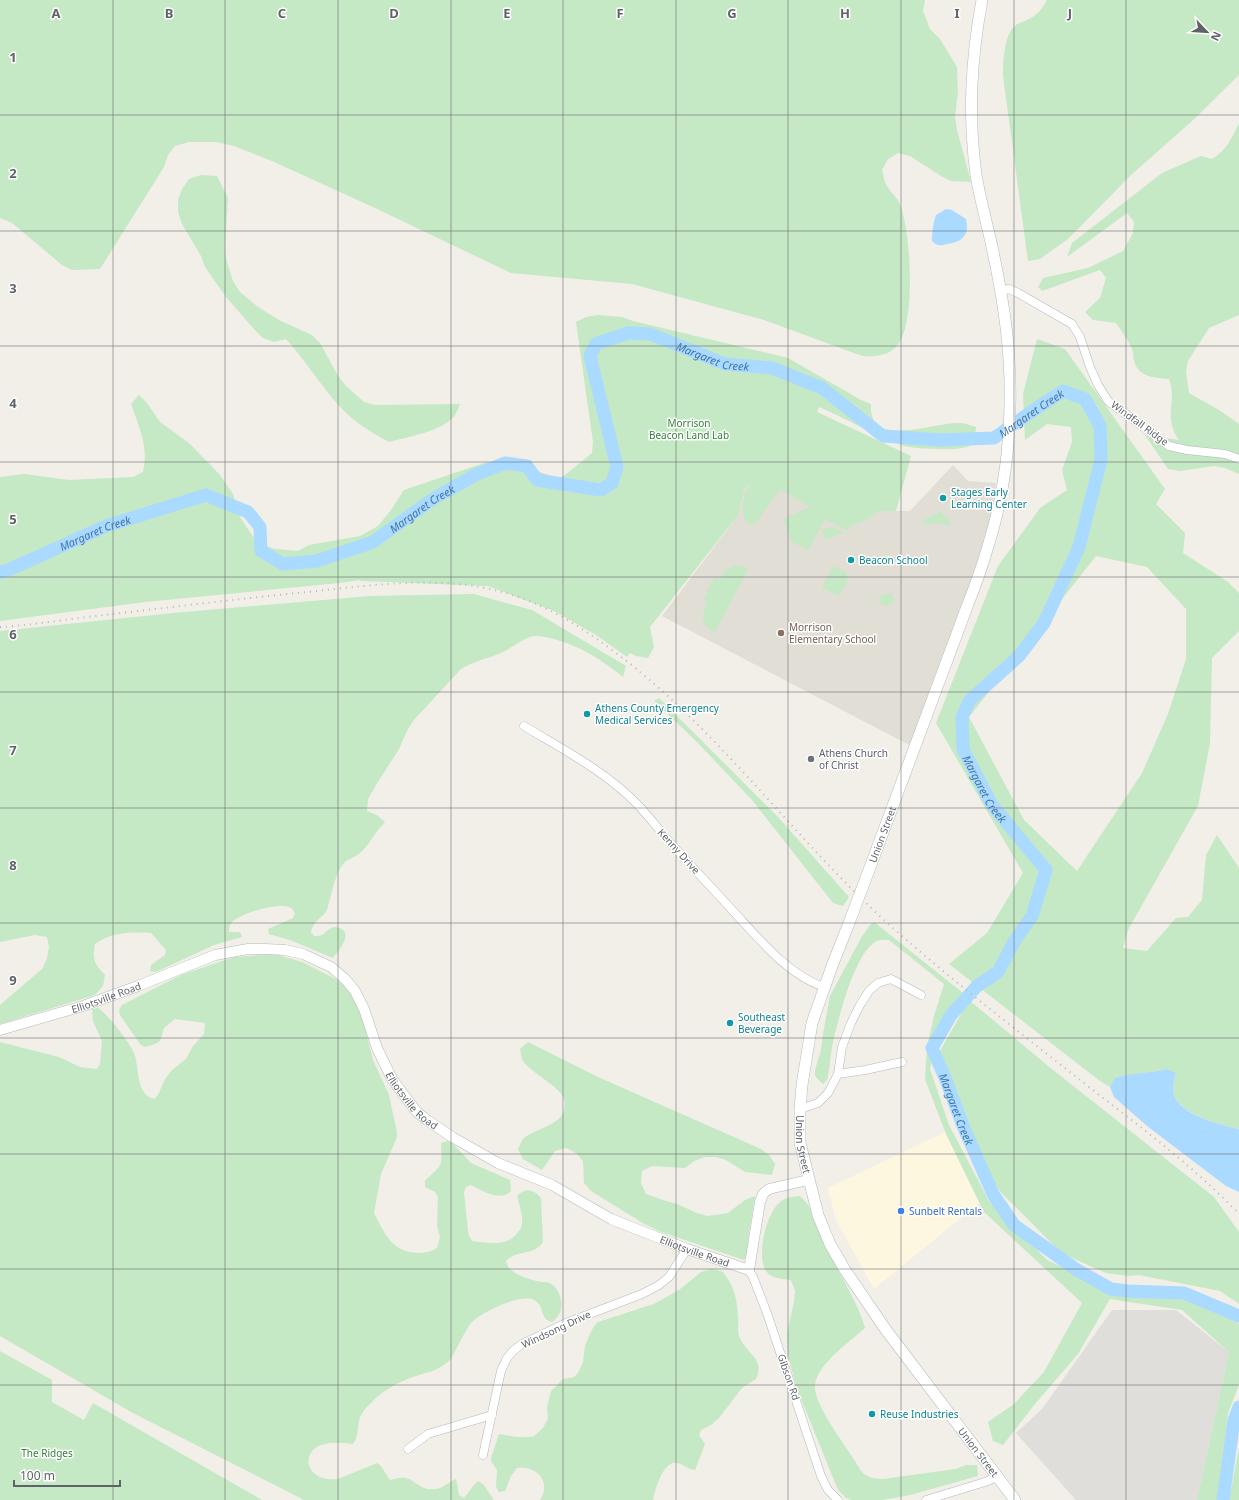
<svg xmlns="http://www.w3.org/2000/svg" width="1239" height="1500" viewBox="0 0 1239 1500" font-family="'Noto Sans',sans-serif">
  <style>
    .commercial { fill: #fef7e0 }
    .industrial { fill: #e0deda }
    .education { fill: #e1ded6 }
    .green { fill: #c5e8c5; fill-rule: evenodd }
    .water { fill: #aadaff }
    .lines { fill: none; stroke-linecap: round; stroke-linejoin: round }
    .river { stroke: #aadaff; stroke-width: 13 }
    .minor-casing { stroke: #b5b8bc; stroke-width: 9 }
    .tertiary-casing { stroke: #b5b8bc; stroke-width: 11 }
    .secondary-casing { stroke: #b6babf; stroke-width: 12 }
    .minor { stroke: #fff; stroke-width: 8 }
    .tertiary { stroke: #fff; stroke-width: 10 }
    .secondary { stroke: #fff; stroke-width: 11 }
    .rail { stroke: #b6b7b8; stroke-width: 2; stroke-dasharray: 1 5; stroke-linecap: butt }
    .secondary-bridge-casing { stroke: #b6babf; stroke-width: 12; stroke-linecap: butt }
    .secondary-bridge { stroke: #fff; stroke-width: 11 }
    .grid { fill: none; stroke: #5f6368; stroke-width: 1; stroke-opacity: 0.55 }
    .culture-dot { fill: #0f9aa8; stroke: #fff; stroke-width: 1.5 }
    .education-dot { fill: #8d6e63; stroke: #fff; stroke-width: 1.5 }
    .worship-dot { fill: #6b7280; stroke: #fff; stroke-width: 1.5 }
    .shop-dot { fill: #3f7fe0; stroke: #fff; stroke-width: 1.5 }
    .labels { text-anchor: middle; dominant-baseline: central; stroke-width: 3; stroke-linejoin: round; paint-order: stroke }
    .park-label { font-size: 10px; fill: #348238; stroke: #fff }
    .street-label { font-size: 10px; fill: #5f6368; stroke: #fff }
    .culture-label { font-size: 10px; fill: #0d838f; stroke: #fff; text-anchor: start }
    .education-label { font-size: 10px; fill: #785e54; stroke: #fff; text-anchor: start }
    .worship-label { font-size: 10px; fill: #5b616d; stroke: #fff; text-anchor: start }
    .shop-label { font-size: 10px; fill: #366cbe; stroke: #fff; text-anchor: start }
    .water-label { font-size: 11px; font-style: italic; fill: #4174aa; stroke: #fff }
    .grid-label { font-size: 13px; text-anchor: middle; font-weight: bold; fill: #5f6368; stroke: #fff; stroke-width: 3; stroke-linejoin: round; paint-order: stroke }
  </style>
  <rect width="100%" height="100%" fill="#f1efe8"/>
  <path class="commercial" d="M945,1132L979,1203L874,1289L836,1220L828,1188Z"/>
  <path class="industrial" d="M1112,1310H1176L1229,1352L1197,1500H1076L1016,1433L1042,1409Z"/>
  <path class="education" d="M953,465L968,481L996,483L991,517L976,571L913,747L662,616L739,514L744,490L761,472L851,526L864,522L878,511H910Z"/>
  <path class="green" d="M0,0H925L923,11L930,29L940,39L957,67L958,92L955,117L957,130L971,182L951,181L941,176L910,156L898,153L888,159L882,170C883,174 884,179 885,182C888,190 895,195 899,202C911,228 917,327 896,347C887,356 874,357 862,356L764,320L632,284L511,273L375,208L272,161L234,146L216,142H189L175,146L168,155L164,167L100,269L72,270L62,265L12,223L0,218Z
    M1047,0H1239V75L1191,122L1131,175L1068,239L1040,259L1028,261L1003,76C1003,63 1004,33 1016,25C1018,23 1022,22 1025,21C1036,16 1041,11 1047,0Z
    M1239,123V315L1209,328L1188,361L1186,372L1189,393L1219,410L1239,424V474L1225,468L1214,466L1180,471L1168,469L1145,435L1179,440C1162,416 1178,403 1169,379C1155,378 1138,377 1134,361C1133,358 1134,355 1133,352C1132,346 1120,328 1116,323L1093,320L1085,312L1100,298L1106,278L1100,270L1042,291L1038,287L1043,278L1088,268L1123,251L1133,233L1134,222L1127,213L1067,257L1072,243L1162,173L1201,156L1212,159C1226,151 1232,138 1239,123Z
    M201,175L217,176L228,198L225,246L226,259L233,281L240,292L258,307L279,320L312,335L320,343L338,376L346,386L364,402L375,405L460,404C458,408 457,412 455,415C444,431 407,437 389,442C376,435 356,423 346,413C323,390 307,362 286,339L274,342L263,338L253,328L226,297L205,267L201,256L182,224L178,212V200L182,189L189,179Z
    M598,315L622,317L633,321L788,358L861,400L871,404C868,451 935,421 961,423C966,423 971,426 976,427C975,433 975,440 971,445C963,452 911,449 901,445C873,435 846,418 819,407L817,412L911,456L896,511H878L864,522L851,526L848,531L825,519L808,551L791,541L784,519L809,507L815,510L780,489L755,524L750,525C741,519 742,503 745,493C746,489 750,485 751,482L744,490L739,514L650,627L654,647L648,658L636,656L630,653L627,657L596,635L554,611L488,586L361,581L360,580L339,583L145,602L0,621V477L24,474L69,480L133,477L143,472C149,447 139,427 131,404L139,395L147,403L160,422L189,443L220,475L233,494L240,517L254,538L264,545L275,549L298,551L309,545L360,536L378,526L391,510L404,490L487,462L496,464L505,460L560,479L592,453L593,442L576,322L586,317Z
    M1037,339L1065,349L1165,489L1156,504L1185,533L1183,553L1228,582L1239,593V631L1212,658L1210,743L1198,806L1128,930L1123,948L1147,951L1176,918L1188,917L1202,900L1206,855L1217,835L1239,868V1129C1220,1125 1182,1115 1174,1095C1172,1087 1174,1080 1176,1073L1167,1069L1116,1078L1110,1087L1100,1081L949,964L987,933L1023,873L936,723L998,566L1040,508L1067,490L1062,470L1072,442L1071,427L1047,424L1025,440L1023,394ZM1096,556L1147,567L1186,609V659L1168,714L1142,773L1077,871L1024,820L969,717Z
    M940,511L953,525H947L937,523L926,525L922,521L933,515H936Z
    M833,527L844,533L825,539L822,530Z
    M735,565H740L748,569L715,632C700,625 701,616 708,602L703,600L714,577L720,580L725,571Z
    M834,566L846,572L848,580L839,596L822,588L832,568Z
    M890,593L895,599L890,605L884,606L879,602V597Z
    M474,594L532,610L626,666L623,677C602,660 580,646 554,639C547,638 540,635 533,636C524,638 510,649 501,653C487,659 474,661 461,669L413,721L407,731L398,751L379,780L368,799L367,811L377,815L385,822C376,831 372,840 364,849C358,856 353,857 346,861C335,870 331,898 327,910C324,917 314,919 311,932L314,936C326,937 325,929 334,927C337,927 341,928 343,930C351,938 337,952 333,958L290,940L269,934L268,929L293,918L295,913C293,911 293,909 291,908C280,901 238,914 231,923C229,926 229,929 229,932H240L242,937L214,945L156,972L150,971L151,965L165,955L166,950L151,933C131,932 111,932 95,944C92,959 94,964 105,975L103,986L95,995L0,1024V1005L43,968L47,958L49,947L47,937L35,935L0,942V631L173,613L370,596Z
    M659,698L778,817L849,897L843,906L833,903L752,800L696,741L654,701Z
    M874,922L963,993L949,1022L936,1042L930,1069L949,1125L989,1201L1047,1260L1112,1290L1174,1293L1224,1312L1239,1324V1385L1228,1413L1218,1500H1197L1229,1352L1182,1310L1110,1299L1078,1354L1035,1404L1003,1445L993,1441L988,1422L1014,1404L1044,1372L1082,1303L984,1212L946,1134L925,1079L927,1047L934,1016L944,984L889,940C885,940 881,939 877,941C855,950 837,1023 832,1047C830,1058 830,1069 827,1080L823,1084L815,1076V1070L821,1050L823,1034L830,996L861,938L870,925Z
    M275,954L302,962L332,977L348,988L360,1009L373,1060L389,1095L397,1132V1137L381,1174L374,1213C385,1234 392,1253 420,1253C427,1252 432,1252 437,1248L440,1237L437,1226L438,1197L435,1192L425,1187V1181C443,1163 442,1169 441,1143L447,1141L452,1143L471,1163L510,1180L511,1191C500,1202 483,1191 471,1185L466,1187L464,1192L468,1231L469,1236L472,1241C488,1243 508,1247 518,1232C520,1230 522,1226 522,1223C523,1216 519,1203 517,1196C525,1187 535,1190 541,1198L543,1242C533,1257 517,1249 506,1261C509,1275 529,1279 541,1282C545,1282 549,1282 553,1285C564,1296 565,1313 552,1322C538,1318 546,1306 534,1300C520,1293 483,1312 472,1322C466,1328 456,1351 451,1359C438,1372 426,1372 410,1378C395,1384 379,1393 369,1405C365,1408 362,1413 360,1417C357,1426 359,1436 353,1444C344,1443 334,1442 325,1444C299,1449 304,1483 338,1479L377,1463L381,1466L390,1480C395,1479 401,1477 406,1478C417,1481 420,1491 436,1489C443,1488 449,1482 456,1479L459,1495L464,1498L474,1485L478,1481L483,1484L494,1500H304L133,1413L0,1336V1042L59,1057L80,1067L97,1069L100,1064L102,1041L93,1021L92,1009L98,1008C107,1013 130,1043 134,1053C140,1068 135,1094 154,1099L158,1095L165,1079L172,1070L186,1059L193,1046L204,1034L205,1023L175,1019L164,1028L160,1041L155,1044L145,1047L140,1044L120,1015L119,1010L122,1005L181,975L234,957Z
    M969,1000L1053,1070L1214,1197L1239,1232V1304L1220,1291L1139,1275L1128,1276L1106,1273L1061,1253L991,1182L936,1058Z
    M528,1042L598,1077L761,1149L769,1155L775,1164L772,1175L745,1172L726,1160L716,1157H705L694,1161L685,1168L652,1166L642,1171L641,1183L646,1194L666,1201L677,1204L697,1213L707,1216L728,1213L745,1200L755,1196L748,1239V1250L744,1260L661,1232L641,1222L591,1191L584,1183L583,1161L576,1153L566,1148L555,1151L542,1170L523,1159L518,1149C520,1146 521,1141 524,1138C537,1127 570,1125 564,1099C561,1087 531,1073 523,1061C521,1058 521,1053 520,1049Z
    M800,1196C817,1211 822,1238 832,1258C843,1281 858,1303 865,1328C851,1341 817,1364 815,1385C813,1403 843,1442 853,1458C856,1462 859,1469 863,1473C869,1478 876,1479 883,1479L956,1469L966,1465H977L978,1476L910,1495L883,1500H851L846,1498L838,1490L797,1389L788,1356L787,1334L794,1302L795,1291L791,1280C784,1279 776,1279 770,1275C753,1264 766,1213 780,1202C786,1197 792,1197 800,1196Z
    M712,1269L723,1272C735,1288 737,1299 738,1318C739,1324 737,1331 739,1336C745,1353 766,1359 756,1379L742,1388L719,1418L711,1425L701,1430L699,1435L705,1444L695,1470C686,1469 684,1464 677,1463C663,1460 655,1490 653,1500H540C552,1482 537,1465 517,1468L511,1476L505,1491L499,1492L496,1487L497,1470L491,1461L492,1455L499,1434L516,1437H528L534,1436L543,1428L548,1418L547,1407L551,1391L563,1379L574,1377L578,1373L583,1362L585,1346L589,1336L594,1326L598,1322L654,1304L679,1290L701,1272Z
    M0,1351L52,1380V1402L84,1420L93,1403L262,1500H0Z
    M1239,1448V1500H1229Z"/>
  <path class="water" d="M946,209L952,210L966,219C970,236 962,242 947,244C940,246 937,246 932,241C932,232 933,223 936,215Z
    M1167,1069L1176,1073C1174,1080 1172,1087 1174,1095C1181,1115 1220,1125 1239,1129V1192L1226,1186L1147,1126L1114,1097L1110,1087L1115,1078C1132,1073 1150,1073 1167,1069Z"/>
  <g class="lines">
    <g class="river">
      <path id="s1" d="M0,572L6,571L106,526L206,495L248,512L260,527L261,551L283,564L317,561L373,542L433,499L475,475L505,463L527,466L537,480L601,490L612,483L617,467L590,356L596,344L628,333L650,334L725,364L772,368L822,388L883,436L940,440L994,438L1031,412L1063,391L1085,399L1100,426L1101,460L1079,547L1044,623L1019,656L970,700L962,717L963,749L992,805L1046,870L1032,916L1015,940L998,972L977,986L951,1015L932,1048L946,1080L963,1126L993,1194L1014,1225L1077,1270L1111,1289L1128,1291L1184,1293L1239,1316"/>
      <path d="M1223,1500L1234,1420L1239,1407"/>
    </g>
    <defs>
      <path id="minor" d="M1000,291L1009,289L1018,293L1072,324L1080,337L1090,367L1098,385L1108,401L1123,412L1169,446L1187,450L1225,454L1239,459
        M524,726C562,749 605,771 636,803C650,817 661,833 674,847C694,869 714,890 734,912C759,939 788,975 824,987
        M838,1074L865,1070L902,1062
        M800,1109L818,1103L828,1093L838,1074L842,1047L851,1023L860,1005L869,991L878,983L891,979L921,995
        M749,1270L753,1277L767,1313L821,1476L828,1490L838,1500
        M408,1449L428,1434L492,1415
        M483,1455L501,1371L507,1358L514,1350L522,1344L566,1323L642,1294L659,1285L669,1277L687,1249
        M926,1500L985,1482L997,1477"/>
      <g id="tertiary">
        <path id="s2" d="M0,1030L83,1006L138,986L215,955L248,949H265L285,950L303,954L331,967L345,979L355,991L364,1009L377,1048L392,1079L416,1111L427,1120L452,1137L498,1163L552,1185L611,1219L687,1249L749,1270L760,1202L763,1194L769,1189L808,1180"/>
      </g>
      <g id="secondary">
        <path id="s3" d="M869,870L968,604C976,584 983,564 989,543C1007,485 1013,420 1009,360C1007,322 1000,284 992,247C987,223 980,199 976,175C968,114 971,60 982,0"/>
        <path id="s4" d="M849,923L832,966L812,1023L802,1085L800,1109V1143L818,1215L830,1244L845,1270L886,1330L1015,1500"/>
      </g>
    </defs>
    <use href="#minor" class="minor-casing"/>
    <use href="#tertiary" class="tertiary-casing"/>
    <use href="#secondary" class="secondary-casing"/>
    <use href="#minor" class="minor"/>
    <use href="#tertiary" class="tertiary"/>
    <use href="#secondary" class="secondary"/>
    <path class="rail" d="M0,627C34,625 69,619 103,615C174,607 245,598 317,591C373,585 430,577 486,588C537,599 571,620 612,650C722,731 799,847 902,936C965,991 1032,1042 1098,1094C1147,1132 1196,1169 1239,1214"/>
    <defs>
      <path id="secondary-bridge" d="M849,923L869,870"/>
    </defs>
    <use href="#secondary-bridge" class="secondary-bridge-casing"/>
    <use href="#secondary-bridge" class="secondary-bridge"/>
  </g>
  <path class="grid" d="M113,0V1500M225,0V1500M338,0V1500M451,0V1500M563,0V1500M676,0V1500M788,0V1500M901,0V1500M1014,0V1500M1126,0V1500M0,115H1239M0,231H1239M0,346H1239M0,462H1239M0,577H1239M0,692H1239M0,808H1239M0,923H1239M0,1038H1239M0,1154H1239M0,1269H1239M0,1385H1239"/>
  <g class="culture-dot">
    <circle cx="943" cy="498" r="4"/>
    <circle cx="851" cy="560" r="4"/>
    <circle cx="587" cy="714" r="4"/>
    <circle cx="730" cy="1023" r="4"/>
    <circle cx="872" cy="1414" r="4"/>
  </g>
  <circle class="education-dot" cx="781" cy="633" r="4"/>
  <circle class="worship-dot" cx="811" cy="759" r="4"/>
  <circle class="shop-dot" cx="901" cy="1211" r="4"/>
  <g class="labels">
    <g class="park-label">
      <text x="689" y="423">Morrison<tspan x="689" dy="12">Beacon Land Lab</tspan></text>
      <text x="47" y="1453">The Ridges</text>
    </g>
    <g class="street-label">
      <text transform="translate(1140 423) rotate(36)">Windfall Ridge</text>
      <text stroke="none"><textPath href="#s3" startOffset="38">Union Street</textPath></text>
      <text transform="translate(679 851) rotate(48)">Kenny Drive</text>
      <text stroke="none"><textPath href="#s2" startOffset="111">Elliotsville Road</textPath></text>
      <text stroke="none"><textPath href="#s2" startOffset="507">Elliotsville Road</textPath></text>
      <text stroke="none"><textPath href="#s4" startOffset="229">Union Street</textPath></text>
      <text stroke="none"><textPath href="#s2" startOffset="831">Elliotsville Road</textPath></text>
      <text transform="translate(556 1329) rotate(-25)">Windsong Drive</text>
      <text transform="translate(789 1377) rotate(71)">Gibson Rd</text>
      <text stroke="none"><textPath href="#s4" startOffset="589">Union Street</textPath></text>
    </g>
    <g class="culture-label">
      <text x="951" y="492">Stages Early<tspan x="951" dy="12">Learning Center</tspan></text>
      <text x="859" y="560">Beacon School</text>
      <text x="595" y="708">Athens County Emergency<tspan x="595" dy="12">Medical Services</tspan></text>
      <text x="738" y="1017">Southeast<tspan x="738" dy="12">Beverage</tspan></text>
      <text x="880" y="1414">Reuse Industries</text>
    </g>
    <g class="education-label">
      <text x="789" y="627">Morrison<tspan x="789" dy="12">Elementary School</tspan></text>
    </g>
    <g class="worship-label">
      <text x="819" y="753">Athens Church<tspan x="819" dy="12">of Christ</tspan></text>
    </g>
    <g class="shop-label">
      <text x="909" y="1211">Sunbelt Rentals</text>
    </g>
    <g class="water-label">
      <text stroke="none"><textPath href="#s1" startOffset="967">Margaret Creek</textPath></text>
      <text stroke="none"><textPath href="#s1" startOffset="1315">Margaret Creek</textPath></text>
      <text stroke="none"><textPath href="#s1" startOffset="487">Margaret Creek</textPath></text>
      <text stroke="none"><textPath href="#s1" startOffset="103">Margaret Creek</textPath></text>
      <text stroke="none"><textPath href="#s1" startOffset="1819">Margaret Creek</textPath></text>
      <text stroke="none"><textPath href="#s1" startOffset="2203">Margaret Creek</textPath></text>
    </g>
  </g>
  <g class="grid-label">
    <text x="56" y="18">A</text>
    <text x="169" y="18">B</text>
    <text x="282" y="18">C</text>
    <text x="394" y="18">D</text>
    <text x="507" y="18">E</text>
    <text x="620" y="18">F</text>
    <text x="732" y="18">G</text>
    <text x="845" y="18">H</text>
    <text x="957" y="18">I</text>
    <text x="1070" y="18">J</text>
    <text x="13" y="62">1</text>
    <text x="13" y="178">2</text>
    <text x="13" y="293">3</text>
    <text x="13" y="408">4</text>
    <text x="13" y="524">5</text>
    <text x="13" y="639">6</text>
    <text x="13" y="755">7</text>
    <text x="13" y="870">8</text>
    <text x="13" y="985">9</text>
  </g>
  <g transform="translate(1207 32) rotate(115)" stroke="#ffffff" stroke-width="3" paint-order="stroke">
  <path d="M0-3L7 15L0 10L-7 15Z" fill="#5f6368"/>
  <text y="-6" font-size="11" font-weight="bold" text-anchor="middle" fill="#5f6368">N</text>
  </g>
  <path d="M14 1480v6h106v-6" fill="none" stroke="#5f6368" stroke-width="2"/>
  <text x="20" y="1480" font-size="12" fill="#5f6368" stroke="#ffffff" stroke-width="3" paint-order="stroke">100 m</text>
</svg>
